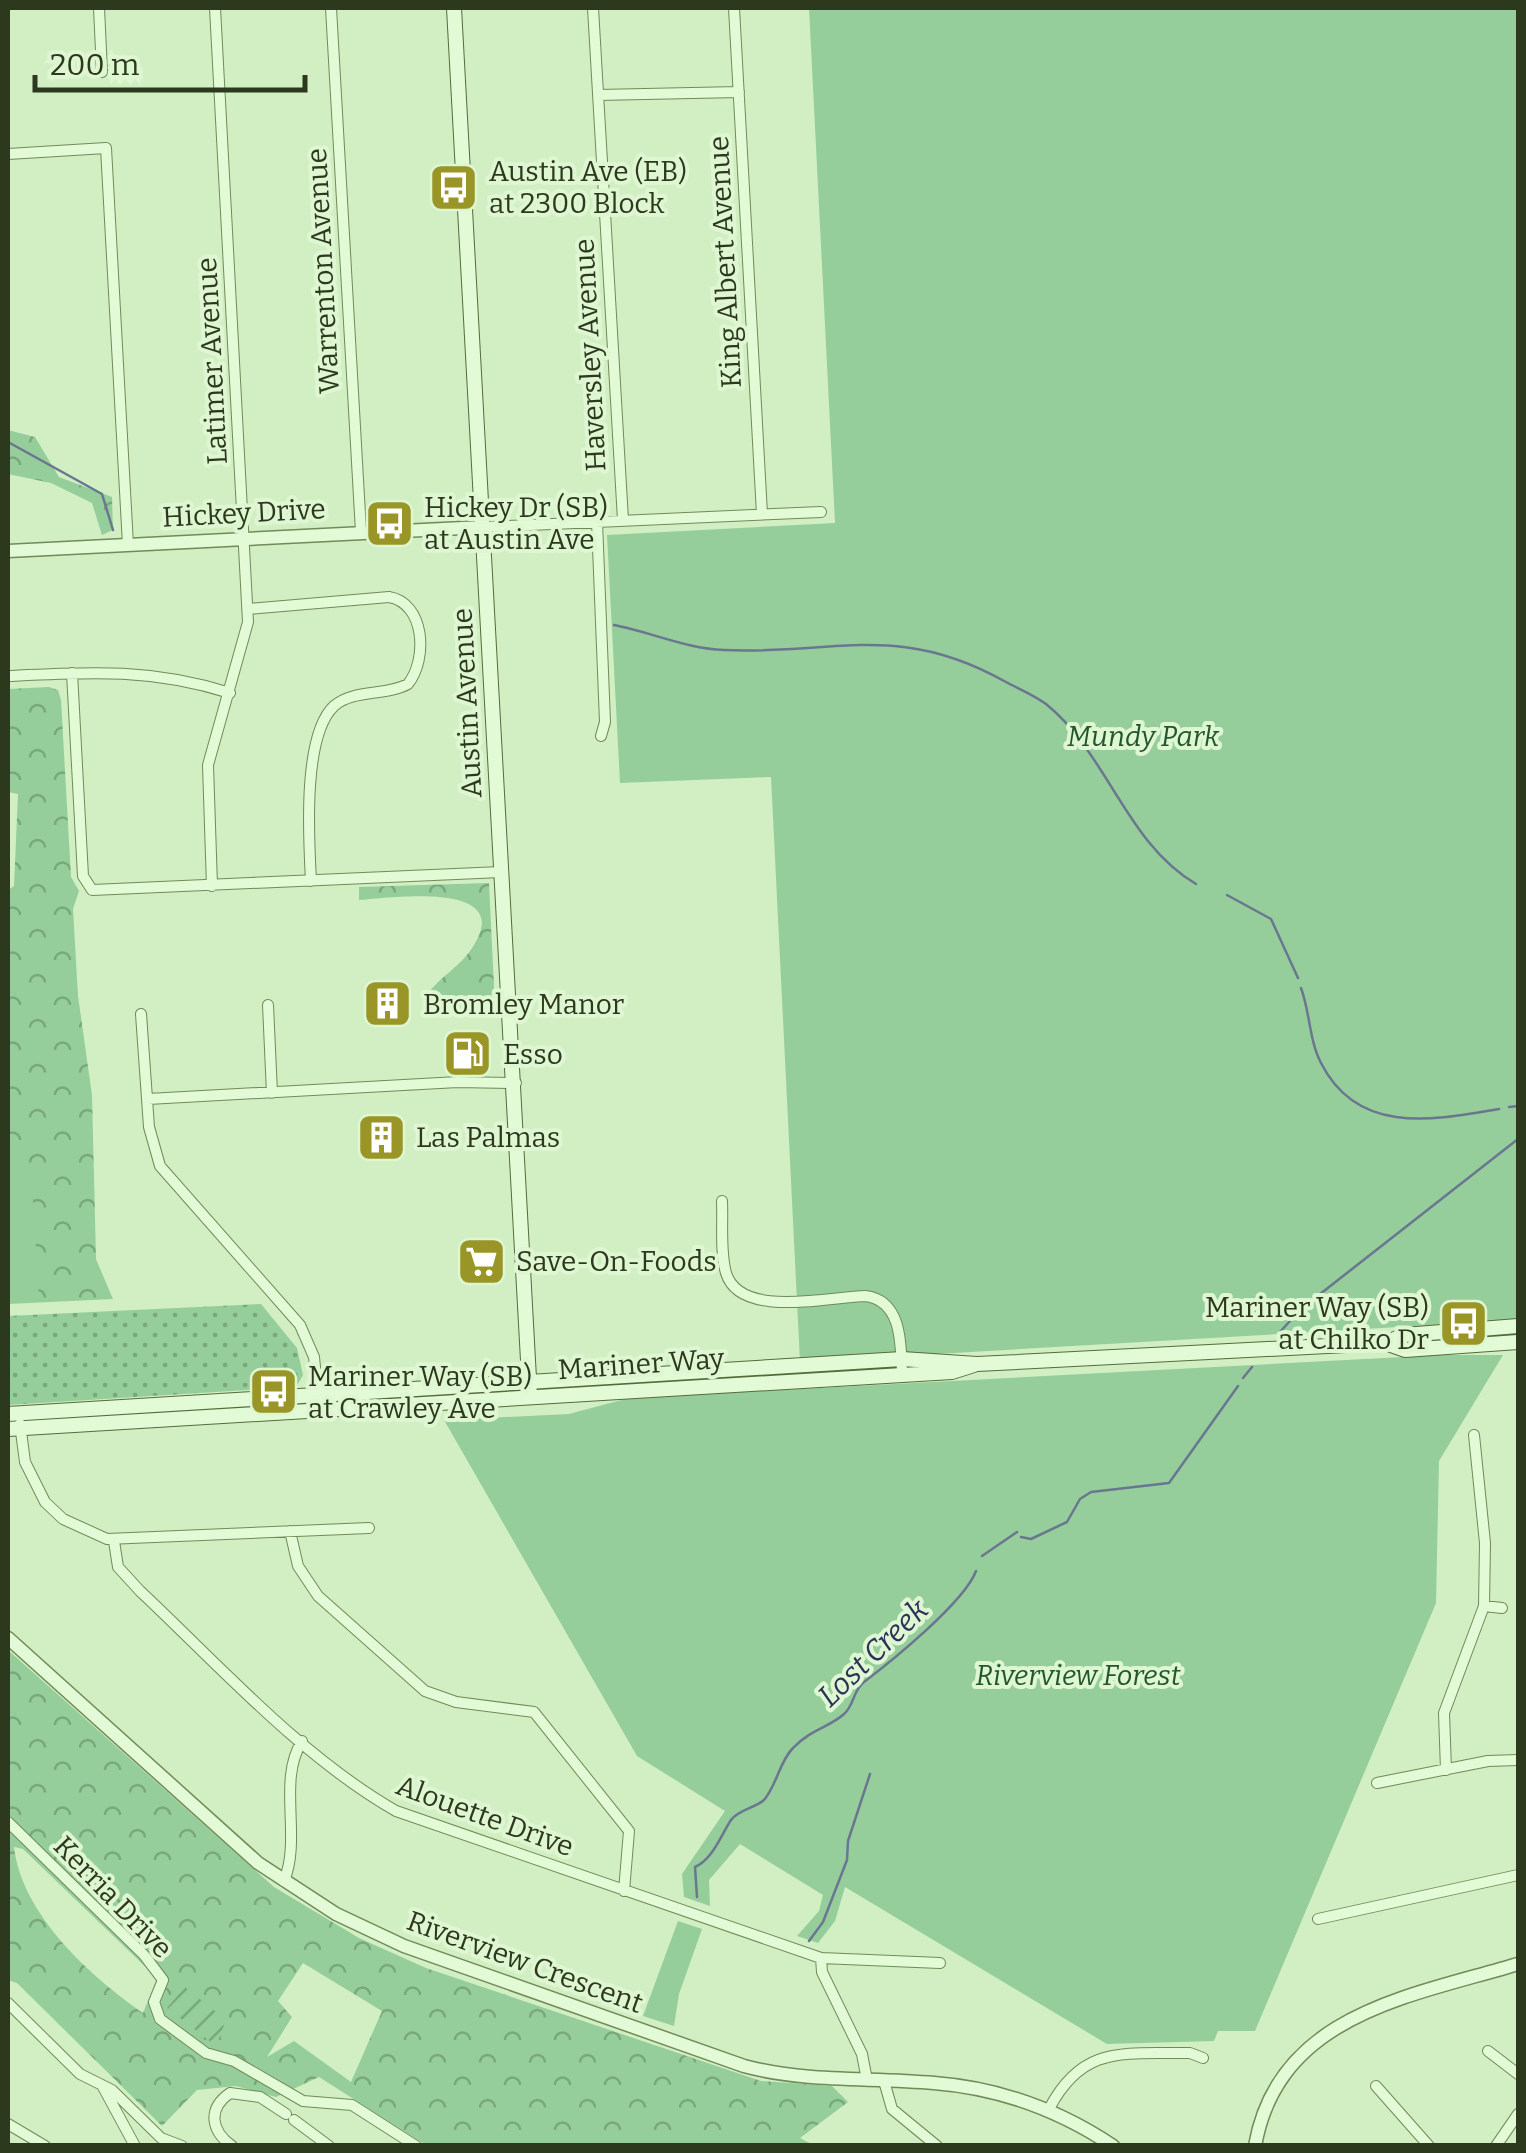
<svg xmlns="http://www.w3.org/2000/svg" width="1526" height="2153" viewBox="0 0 1526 2153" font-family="Bitter,serif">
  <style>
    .grass { fill: url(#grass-dots) }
    .forest { fill: url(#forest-crowns); fill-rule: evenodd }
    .park { fill: #95ce9a }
    .garden { fill: url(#garden-furrows) }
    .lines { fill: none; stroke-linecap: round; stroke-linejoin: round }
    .stream { stroke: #6b7690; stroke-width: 2.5 }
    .minor-casing { stroke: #728a58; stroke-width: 12 }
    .tertiary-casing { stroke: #728a58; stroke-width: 15 }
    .secondary-casing { stroke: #566b3c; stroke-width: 16 }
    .minor { stroke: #e2fad5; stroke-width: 10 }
    .tertiary { stroke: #e2fad5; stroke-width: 12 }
    .secondary { stroke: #e2fad5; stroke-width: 14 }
    .labels { text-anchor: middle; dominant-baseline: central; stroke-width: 8; stroke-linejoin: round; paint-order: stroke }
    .poi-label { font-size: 28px; fill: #2d391d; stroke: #def6d2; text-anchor: start }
    .street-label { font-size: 28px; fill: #2d391d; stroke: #def6d2 }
    .park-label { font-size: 28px; font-style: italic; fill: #23562e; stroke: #def6d2 }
    .water-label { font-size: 30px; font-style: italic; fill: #2c3159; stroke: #def6d2 }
  </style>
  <defs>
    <pattern id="grass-dots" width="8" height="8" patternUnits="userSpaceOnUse" patternTransform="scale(2.5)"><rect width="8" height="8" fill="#95ce9a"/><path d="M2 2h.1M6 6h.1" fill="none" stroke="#7aa87d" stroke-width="1.8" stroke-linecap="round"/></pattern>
    <pattern id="forest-crowns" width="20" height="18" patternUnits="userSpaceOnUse" patternTransform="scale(2.5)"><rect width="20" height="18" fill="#95ce9a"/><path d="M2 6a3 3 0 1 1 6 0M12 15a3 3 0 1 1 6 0" fill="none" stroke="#7aa87d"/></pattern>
    <pattern id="garden-furrows" width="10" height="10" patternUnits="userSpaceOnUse" patternTransform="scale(2.5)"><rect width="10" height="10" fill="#95ce9a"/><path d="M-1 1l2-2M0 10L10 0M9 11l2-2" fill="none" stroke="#7aa87d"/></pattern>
  </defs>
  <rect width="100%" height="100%" fill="#d1efc2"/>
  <path class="grass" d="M261,1304L297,1348L303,1375L296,1387L8,1405V1316Z"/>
  <path class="forest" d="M8,430L35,437L59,477L112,497L113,530L102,535L92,503L51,483L8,474Z
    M49,687L58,690L61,700L71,877L79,891L73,909L78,996L92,1095L96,1259L113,1299L8,1304V890L14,886L18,794L8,792V689Z
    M489,883L495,1008L434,1015L426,996C441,975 461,967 474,945C514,880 389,898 359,900V887Z
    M8,1650L274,1887L359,1938L426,1968L761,2081L832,2086L848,2102L800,2138L813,2145H426L319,2077L276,2097L236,2086L197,2090L162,2126L17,1983L8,1980ZM14,1847L23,1849L157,1978L143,2013C90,1976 22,1915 14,1847ZM303,1963L382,2011L351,2082L294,2041L267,2057L292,2017L278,2001Z"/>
  <path class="park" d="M809,8H1518V1320L800,1362L771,777L620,783L607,535L835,523Z
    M8,1136L31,1167L39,1301L8,1303Z
    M1441,1355H1503L1439,1461L1436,1603L1255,2031H1218L1214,2041L1107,2044L845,1887L835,1921L818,1943L797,1936L819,1911L823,1895L740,1844L709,1880L710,1906L684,1897L682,1874L725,1811L637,1756L444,1420L569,1414L629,1398Z
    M678,1921L702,1929L679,1994L674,2026L643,2016Z"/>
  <path class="garden" d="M185,1987L226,2020L216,2046L167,2008Z"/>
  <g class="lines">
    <path class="stream" d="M8,442L102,494L113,530
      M614,625C650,632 688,649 724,650C836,655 898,621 1006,682C1019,689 1034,695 1046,704C1108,754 1125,842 1196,884
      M1227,895L1271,919L1298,978
      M1301,988C1310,1012 1309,1040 1321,1063C1358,1136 1434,1120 1499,1109
      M1509,1107L1518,1106
      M1279,1333L1301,1309L1518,1139
      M1243,1378L1252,1367
      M1021,1537L1031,1539L1067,1522L1080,1499L1091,1492L1169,1483L1238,1386
      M982,1556L1017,1532
      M697,1897L695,1867C713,1859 721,1835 731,1820C738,1810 755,1808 764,1800C777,1785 779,1762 793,1748C811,1729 830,1727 844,1714C854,1706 853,1690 864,1682C889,1663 964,1603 976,1571
      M809,1941L823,1922L847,1860L848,1841L870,1774"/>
    <defs>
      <path id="minor" d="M99,8L102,72
        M331,8L361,532
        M593,8L623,520
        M734,8L762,514
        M598,95L739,92
        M8,154L106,148L128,545
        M597,522L605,722L601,736
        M483,527L821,512
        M248,609L389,597C425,603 428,659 408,684C387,696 353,689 334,706C302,736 309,841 311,881
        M72,673L83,876L92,890L501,872
        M8,676C89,672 151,668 230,693
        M212,886L208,765L248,622L215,8
        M268,1005L272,1093
        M141,1014L149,1127L160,1166L300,1325L314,1357L318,1399
        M148,1099L458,1082L516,1083
        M722,1201C723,1224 720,1252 726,1273C740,1319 828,1297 865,1296C902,1300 901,1344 902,1374
        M20,1424L25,1462L45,1502L63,1519L107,1539L369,1528
        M290,1531L298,1566L318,1596L425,1691L456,1702L534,1712L629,1831L624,1891
        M114,1541L118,1567L140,1591C220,1666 300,1756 396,1811L821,1958L940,1963
        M1484,1606L1502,1608
        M1446,1770L1444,1713L1484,1606L1485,1543L1474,1435
        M1377,1783L1488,1761L1518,1760
        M8,1822L144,1955L163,1980L154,2002L160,2019L206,2053L234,2061L303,2101L352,2105L416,2146
        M284,1881C302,1837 277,1781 302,1741
        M1318,1919L1518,1875
        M821,1958L822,1972L862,2054L867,2080
        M8,2003L80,2074L112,2090L161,2138L182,2146
        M1488,2051L1518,2074
        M884,2081L892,2109L937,2146
        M1376,2086L1429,2146
        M103,2087L135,2146
        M1049,2109C1083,2044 1124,2054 1190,2053L1203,2058
        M294,2120L329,2146
        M8,2124L45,2146
        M232,2146C211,2131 207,2109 230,2093L260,2097L286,2114
        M1496,2146L1518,2114"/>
      <path id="tertiary" d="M8,551L483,527
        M8,1638L258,1863L336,1914L404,1946L744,2066C807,2083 870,2077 934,2083C999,2088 1059,2110 1113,2146
        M1255,2146C1278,2014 1412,1996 1518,1964"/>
      <path id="secondary" d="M454,8L530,1397
        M1385,1343L1405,1350L1518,1342
        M8,1414L902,1359L977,1364L1385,1343L1404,1335L1518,1326
        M8,1429L952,1372L974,1365"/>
    </defs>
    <use href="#minor" class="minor-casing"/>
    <use href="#tertiary" class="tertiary-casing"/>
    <use href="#secondary" class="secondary-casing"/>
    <use href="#minor" class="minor"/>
    <use href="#tertiary" class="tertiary"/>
    <use href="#secondary" class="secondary"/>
  </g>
  <defs>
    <symbol id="bus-square" viewBox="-11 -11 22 22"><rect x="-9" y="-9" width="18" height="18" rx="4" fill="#9a9527" stroke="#def6d2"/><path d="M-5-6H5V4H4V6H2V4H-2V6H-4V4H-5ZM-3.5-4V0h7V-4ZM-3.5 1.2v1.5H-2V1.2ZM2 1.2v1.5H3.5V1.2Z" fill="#fff"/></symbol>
    <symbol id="building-square" viewBox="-11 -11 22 22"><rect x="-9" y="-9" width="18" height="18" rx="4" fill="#9a9527" stroke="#def6d2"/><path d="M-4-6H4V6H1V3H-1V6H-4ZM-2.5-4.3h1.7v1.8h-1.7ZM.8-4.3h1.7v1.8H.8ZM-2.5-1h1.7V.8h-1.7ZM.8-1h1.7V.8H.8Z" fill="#fff"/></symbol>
    <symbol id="fuel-square" viewBox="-11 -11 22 22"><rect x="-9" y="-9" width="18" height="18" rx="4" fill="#9a9527" stroke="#def6d2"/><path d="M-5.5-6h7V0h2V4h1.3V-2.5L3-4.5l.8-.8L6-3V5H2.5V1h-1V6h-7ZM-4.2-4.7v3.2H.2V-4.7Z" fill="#fff"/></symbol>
    <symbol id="supermarket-square" viewBox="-11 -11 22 22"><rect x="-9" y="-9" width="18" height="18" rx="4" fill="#9a9527" stroke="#def6d2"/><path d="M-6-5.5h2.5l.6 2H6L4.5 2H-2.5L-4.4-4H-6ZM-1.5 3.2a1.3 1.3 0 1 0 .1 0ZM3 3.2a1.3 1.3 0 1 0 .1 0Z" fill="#fff"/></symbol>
  </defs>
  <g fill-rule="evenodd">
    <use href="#bus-square" x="426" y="160" width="55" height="55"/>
    <use href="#bus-square" x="362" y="496" width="55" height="55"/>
    <use href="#building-square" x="360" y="976" width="55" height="55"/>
    <use href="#fuel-square" x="440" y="1026" width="55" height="55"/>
    <use href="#building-square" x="354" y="1110" width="55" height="55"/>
    <use href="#supermarket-square" x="454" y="1234" width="55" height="55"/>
    <use href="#bus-square" x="1436" y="1296" width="55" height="55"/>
    <use href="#bus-square" x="246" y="1364" width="55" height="55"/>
  </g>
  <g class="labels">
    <g class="poi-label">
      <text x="489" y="171">Austin Ave (EB)<tspan x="489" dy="32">at 2300 Block</tspan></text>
      <text x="424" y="507">Hickey Dr (SB)<tspan x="424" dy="32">at Austin Ave</tspan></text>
      <text x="423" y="1004">Bromley Manor</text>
      <text x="503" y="1054">Esso</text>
      <text x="416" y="1137">Las Palmas</text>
      <text x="516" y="1261">Save-On-Foods</text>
      <text x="1429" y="1307" text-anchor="end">Mariner Way (SB)<tspan x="1429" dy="32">at Chilko Dr</tspan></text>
      <text x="308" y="1376">Mariner Way (SB)<tspan x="308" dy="32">at Crawley Ave</tspan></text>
    </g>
    <g class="street-label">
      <text transform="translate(725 262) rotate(-93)">King Albert Avenue</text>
      <text transform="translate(323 271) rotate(-93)">Warrenton Avenue</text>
      <text transform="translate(590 355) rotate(-93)">Haversley Avenue</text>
      <text transform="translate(212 361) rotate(-93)">Latimer Avenue</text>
      <text transform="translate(244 513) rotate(-3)">Hickey Drive</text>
      <text transform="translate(467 703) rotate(-93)">Austin Avenue</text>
      <text transform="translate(641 1364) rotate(-4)">Mariner Way</text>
      <text transform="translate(485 1816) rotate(20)">Alouette Drive</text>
      <text transform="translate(113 1897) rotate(46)">Kerria Drive</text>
      <text transform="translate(525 1962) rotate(20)">Riverview Crescent</text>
    </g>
    <g class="park-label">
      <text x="1143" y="736">Mundy Park</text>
      <text x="1078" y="1675">Riverview Forest</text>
    </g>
    <g class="water-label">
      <text transform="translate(873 1653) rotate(-44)">Lost Creek</text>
    </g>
  </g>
  <rect width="1526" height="2153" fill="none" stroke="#2d391d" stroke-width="20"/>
  <path d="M35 75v15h270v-15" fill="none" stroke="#2d391d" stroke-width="5"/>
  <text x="50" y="75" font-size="30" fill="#2d391d" stroke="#def6d2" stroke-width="8" paint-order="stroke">200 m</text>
</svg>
